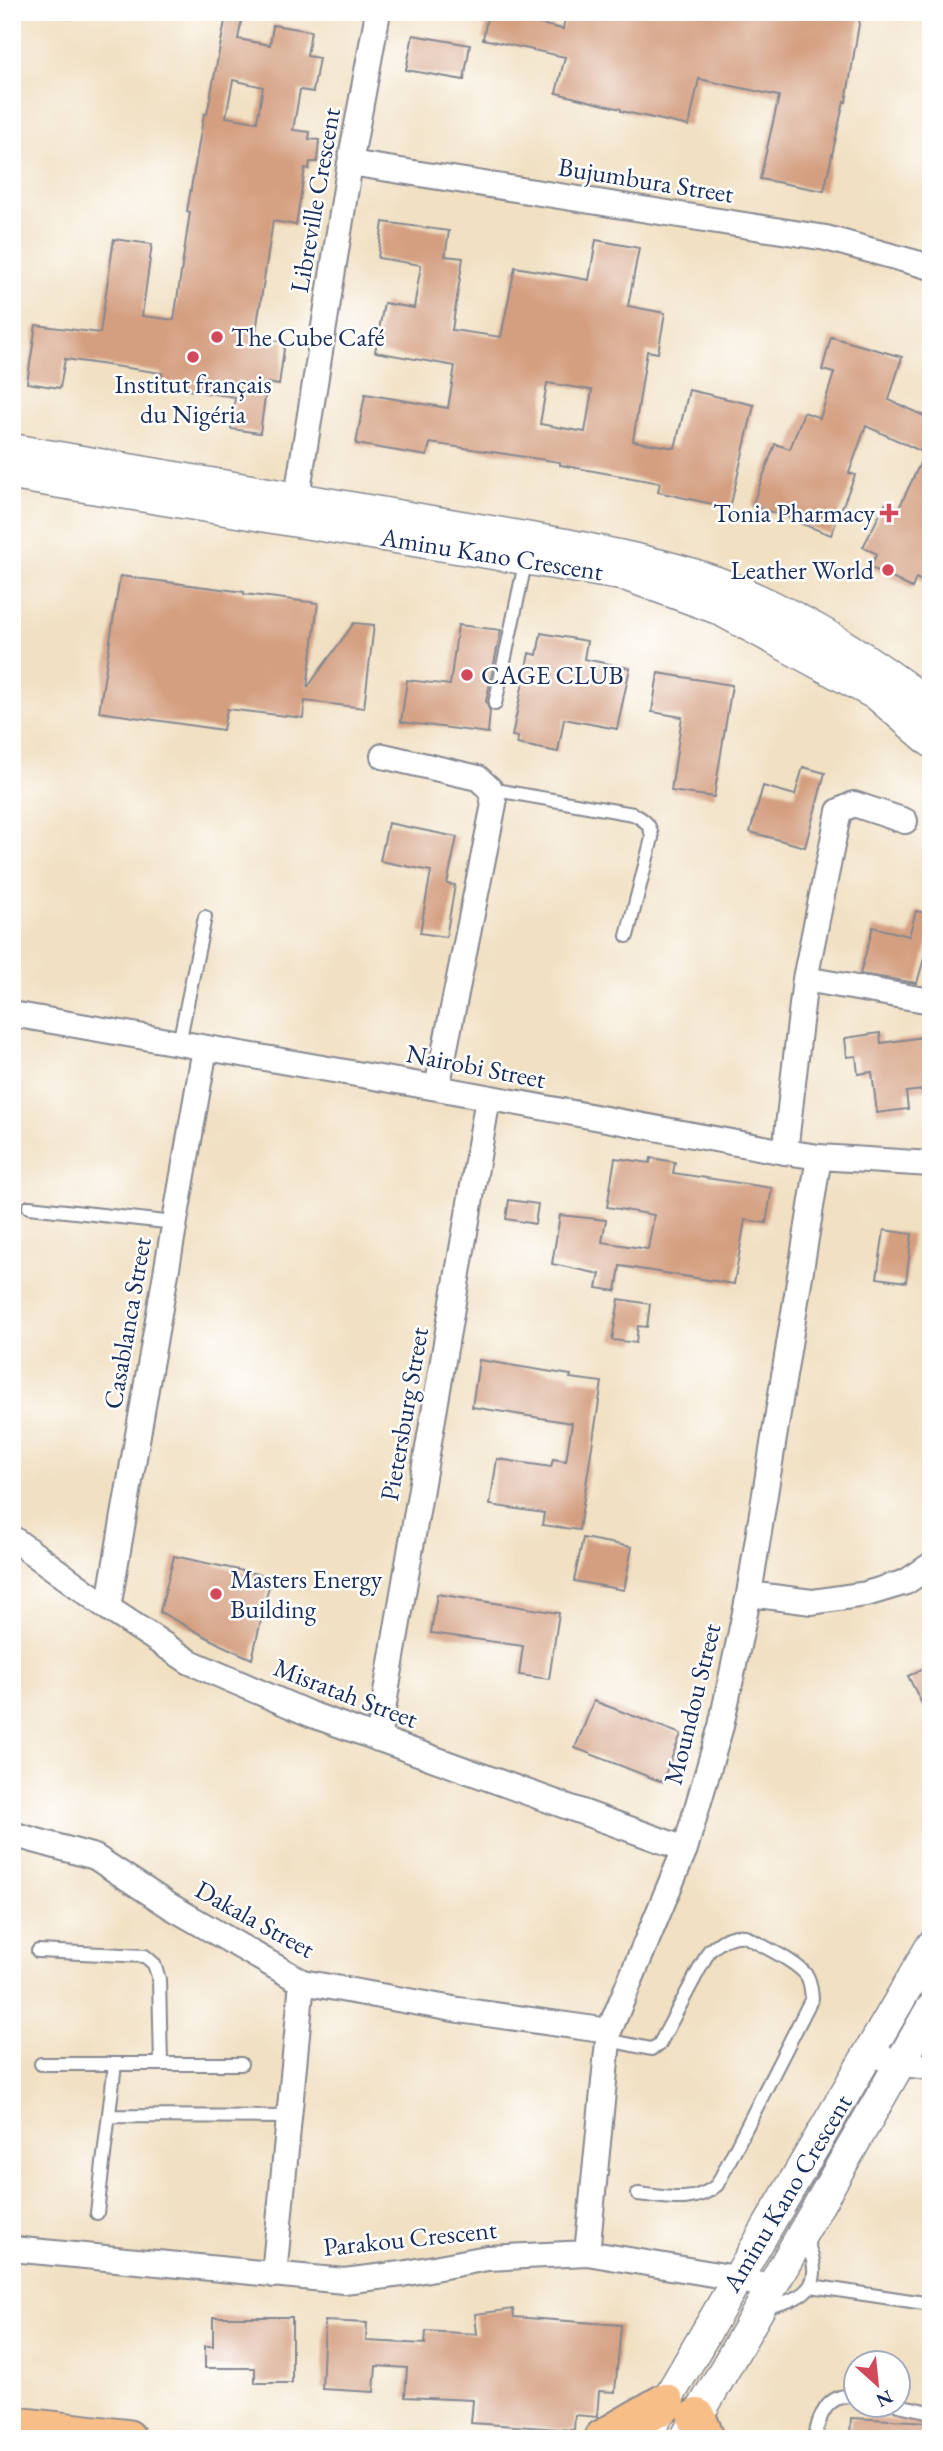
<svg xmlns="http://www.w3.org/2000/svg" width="943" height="2451" viewBox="0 0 943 2451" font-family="'EB Garamond',serif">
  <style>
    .building { fill: #d49f80; fill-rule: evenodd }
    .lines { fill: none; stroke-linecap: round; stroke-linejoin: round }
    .service-casing { stroke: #868890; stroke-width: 16 }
    .minor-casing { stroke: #868890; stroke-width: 28 }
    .tertiary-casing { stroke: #868890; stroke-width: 33 }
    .primary-casing { stroke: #868890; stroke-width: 42 }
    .service { stroke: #fff; stroke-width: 12 }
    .minor { stroke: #fff; stroke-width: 24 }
    .tertiary { stroke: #fff; stroke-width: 30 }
    .primary { stroke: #f7be87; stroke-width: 38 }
    .poi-dot { fill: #d1495b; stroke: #fff; stroke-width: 2.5 }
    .labels { text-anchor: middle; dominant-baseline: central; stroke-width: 5; stroke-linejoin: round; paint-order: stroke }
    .street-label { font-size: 26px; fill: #1b2f5e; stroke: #fff }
    .poi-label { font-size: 26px; fill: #1b2f5e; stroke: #fff; text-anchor: start }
  </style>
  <rect width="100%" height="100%" fill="#fff"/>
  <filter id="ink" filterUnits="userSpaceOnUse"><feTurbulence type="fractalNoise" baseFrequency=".0143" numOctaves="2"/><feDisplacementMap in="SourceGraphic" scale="14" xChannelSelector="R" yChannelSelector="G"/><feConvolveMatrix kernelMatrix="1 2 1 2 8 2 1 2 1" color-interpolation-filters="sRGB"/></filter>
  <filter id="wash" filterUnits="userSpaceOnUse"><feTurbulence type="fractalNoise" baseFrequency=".00686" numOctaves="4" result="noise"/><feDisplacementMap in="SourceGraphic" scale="28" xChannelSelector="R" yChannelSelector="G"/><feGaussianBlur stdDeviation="1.57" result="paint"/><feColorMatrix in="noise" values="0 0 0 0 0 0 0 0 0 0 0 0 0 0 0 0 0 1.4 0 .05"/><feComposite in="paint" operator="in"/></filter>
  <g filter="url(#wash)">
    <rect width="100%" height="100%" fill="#f1e0c2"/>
    <g id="blocks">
      <path class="building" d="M566,12H861L846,102L844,101L824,191L760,179L779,96L699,79L689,126L621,111V109L556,93L565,57L483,39L488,13L563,29Z
        M226,16L242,19L238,39L270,45L273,25L311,31L307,56L319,58L313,92L300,90L293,130L310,132L309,139L319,140L317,162H310L309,169L305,168L296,225L273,221L255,338L285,342L279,385L267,383L260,433L231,429L235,397L160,386L162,373L65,359L60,388L27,383L36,325L100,333L114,239L152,244L142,316L174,320L190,212L187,211L204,114H207ZM233,80L263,87L257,122L226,117Z
        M413,35L470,45L464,80L406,70Z
        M383,222L449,231L445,256L463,258L452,330L501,337L515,267L589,280L596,240L639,248L628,306L665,313L658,353L647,351L633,441L675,448L689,390L754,405L730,508L658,492L660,483L560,465V462L430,443L427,456L356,444L365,394L448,408L455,366L375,352L384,303L414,308L421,265L378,258ZM547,383L592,390L585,432L540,424Z
        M831,337L902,357L889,400L931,419V585L916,578L912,588L870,567L877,554L863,547L885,504L898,510L925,453L866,426L849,473L855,475L831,535L794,521L795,519L752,506L775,444L790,449L804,412L820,418L834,373L822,370Z
        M120,576L244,592V594L318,603L307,688L354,623L374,625L364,708L305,701L303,718L227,709L223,730L99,712Z
        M458,625L501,630L486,702L490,711L488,733L401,722L407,680L450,685Z
        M541,633L587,641L584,659L630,668L617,729L564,719L558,752L517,744L518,737L512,736L529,653L537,655Z
        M658,673L732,685L714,797L671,791L682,717L652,712Z
        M803,767L825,773L805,847L750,832L763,786L795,795Z
        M388,823L457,837L447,884L455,885L446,937L420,933L431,871L380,861Z
        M916,911L931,914V933L917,983L860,974L873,927L909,936Z
        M880,1033L881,1043L931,1036V1089L906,1092L908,1109L877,1113L872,1072L858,1074L856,1056L847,1057L845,1038Z
        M615,1158L650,1163L651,1158L675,1162L673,1173L772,1188L766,1223L745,1220L734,1284L620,1266L616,1291L597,1288L600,1274L552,1264L560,1215L606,1220L602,1242L648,1249L654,1215L607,1207Z
        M509,1200L538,1204L535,1224L506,1219Z
        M884,1230L912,1234L906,1282L877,1278Z
        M619,1299L650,1304L647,1327L638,1326L636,1343L612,1340Z
        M479,1360L571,1375L570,1378L602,1382L579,1530L542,1525L544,1513L490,1505L497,1459L551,1467L553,1459L566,1461L572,1423L472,1407Z
        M583,1538L632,1547L624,1590L574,1581Z
        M174,1556L271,1577L252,1659L221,1645L160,1612Z
        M437,1594L559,1613L549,1679L519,1675L523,1646L431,1633Z
        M926,1667L931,1677V1722L908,1676Z
        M594,1701L681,1734L662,1782L575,1748Z
        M513,2309L514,2317L621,2325L615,2392L599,2391L597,2417L575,2415L574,2430L471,2423L473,2400L405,2397L407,2368L376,2366L374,2392L322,2389L325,2321L367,2323L366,2341L425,2344L426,2331L477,2334L475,2314Z
        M213,2317H292V2383H255V2368H205V2346H213Z
        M851,2418L931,2422V2439L850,2437Z"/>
    </g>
  </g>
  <g filter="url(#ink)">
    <use href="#blocks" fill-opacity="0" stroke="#868890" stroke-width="2"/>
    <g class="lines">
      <defs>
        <path id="service" d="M495,704L526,559
          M490,789L633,814C645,820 651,825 652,838L627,936
          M179,1043L205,917
          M29,1207L175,1223
          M38,1951L145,1956L154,1964L159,1979L161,2064
          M608,2040L651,2049L659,2045L709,1951C720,1942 729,1934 745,1936C761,1946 797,1961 807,1976C811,1983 811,1991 812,1998L717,2185C694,2205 667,2197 638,2194
          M41,2064H241
          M110,2116L289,2117
          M97,2213L115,2064
          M811,2286L931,2304
          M766,2307C812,2298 826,2281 804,2236
          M898,2405L931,2412
          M815,2439C818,2417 828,2391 856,2397"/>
        <path id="minor" d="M350,163L826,238L931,267
          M294,515L350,163L378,12
          M383,756L478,778L490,789L494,804L437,1088
          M805,979L931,1001
          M12,1014L437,1088L785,1152L819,1157L931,1164
          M785,1152L805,979L839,811L854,804L905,821
          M12,1538L108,1608L190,1662L310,1714L685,1849
          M749,1594L812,1602L866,1594L906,1582L931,1565
          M108,1608L205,1048
          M378,1739L488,1098
          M12,1834L95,1857L170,1906L302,1982L459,2010L609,2031
          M883,2058L901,2064L931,2067
          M12,2249L344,2281L402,2274L487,2258L587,2253L736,2278L770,2288
          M587,2253L609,2031L685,1849L721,1726L749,1594L819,1157
          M274,2275L302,1982"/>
        <path id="tertiary" d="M12,449L566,544C622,556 679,566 732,588C802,617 871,659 931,706
          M12,475L627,576L718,609L878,696L931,742
          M687,2435L931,2009
          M644,2439L931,1946"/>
        <path id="primary" d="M697,2418L705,2439
          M12,2426L127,2439
          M603,2439L665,2403"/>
      </defs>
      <use href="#service" class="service-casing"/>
      <use href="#minor" class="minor-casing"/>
      <use href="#tertiary" class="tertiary-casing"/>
      <use href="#primary" class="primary-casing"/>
      <use href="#service" class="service"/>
      <use href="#minor" class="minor"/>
      <use href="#tertiary" class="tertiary"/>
      <use href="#primary" class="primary"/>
    </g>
  </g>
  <g class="poi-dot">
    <circle cx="217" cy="337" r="7"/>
    <circle cx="193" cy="357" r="7"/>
    <path d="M885.5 502.5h7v7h7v7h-7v7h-7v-7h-7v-7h7z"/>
    <circle cx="888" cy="570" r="7"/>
    <circle cx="467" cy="675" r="7"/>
    <circle cx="216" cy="1594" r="7"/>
  </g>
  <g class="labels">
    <g class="street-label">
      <text transform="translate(646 180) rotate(9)">Bujumbura Street</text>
      <text transform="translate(315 200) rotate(-80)">Libreville Crescent</text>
      <text transform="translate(492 554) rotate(9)">Aminu Kano Crescent</text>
      <text transform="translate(476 1066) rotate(11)">Nairobi Street</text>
      <text transform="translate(127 1323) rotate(-80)">Casablanca Street</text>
      <text transform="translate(404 1414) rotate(-80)">Pietersburg Street</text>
      <text transform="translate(346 1693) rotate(21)">Misratah Street</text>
      <text transform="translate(692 1704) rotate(-76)">Moundou Street</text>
      <text transform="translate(255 1919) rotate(29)">Dakala Street</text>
      <text transform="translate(787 2193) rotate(-59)">Aminu Kano Crescent</text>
      <text transform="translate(410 2238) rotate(-6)">Parakou Crescent</text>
    </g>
    <g class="poi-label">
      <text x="231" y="337">The Cube Café</text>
      <text x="193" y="384" text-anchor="middle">Institut français<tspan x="193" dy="30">du Nigéria</tspan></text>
      <text x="875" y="513" text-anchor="end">Tonia Pharmacy</text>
      <text x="874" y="570" text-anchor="end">Leather World</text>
      <text x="481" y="675">CAGE CLUB</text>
      <text x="230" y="1579">Masters Energy<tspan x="230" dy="30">Building</tspan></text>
    </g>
  </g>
  <rect width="943" height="2451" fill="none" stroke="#fff" stroke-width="42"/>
  <g transform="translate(877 2384) rotate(153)"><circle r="33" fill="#ffffff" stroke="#a4acbf" stroke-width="2"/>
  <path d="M0-5L12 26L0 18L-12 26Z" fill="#d1495b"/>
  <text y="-10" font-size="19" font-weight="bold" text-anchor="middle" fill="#1b2f5e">N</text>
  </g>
</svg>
